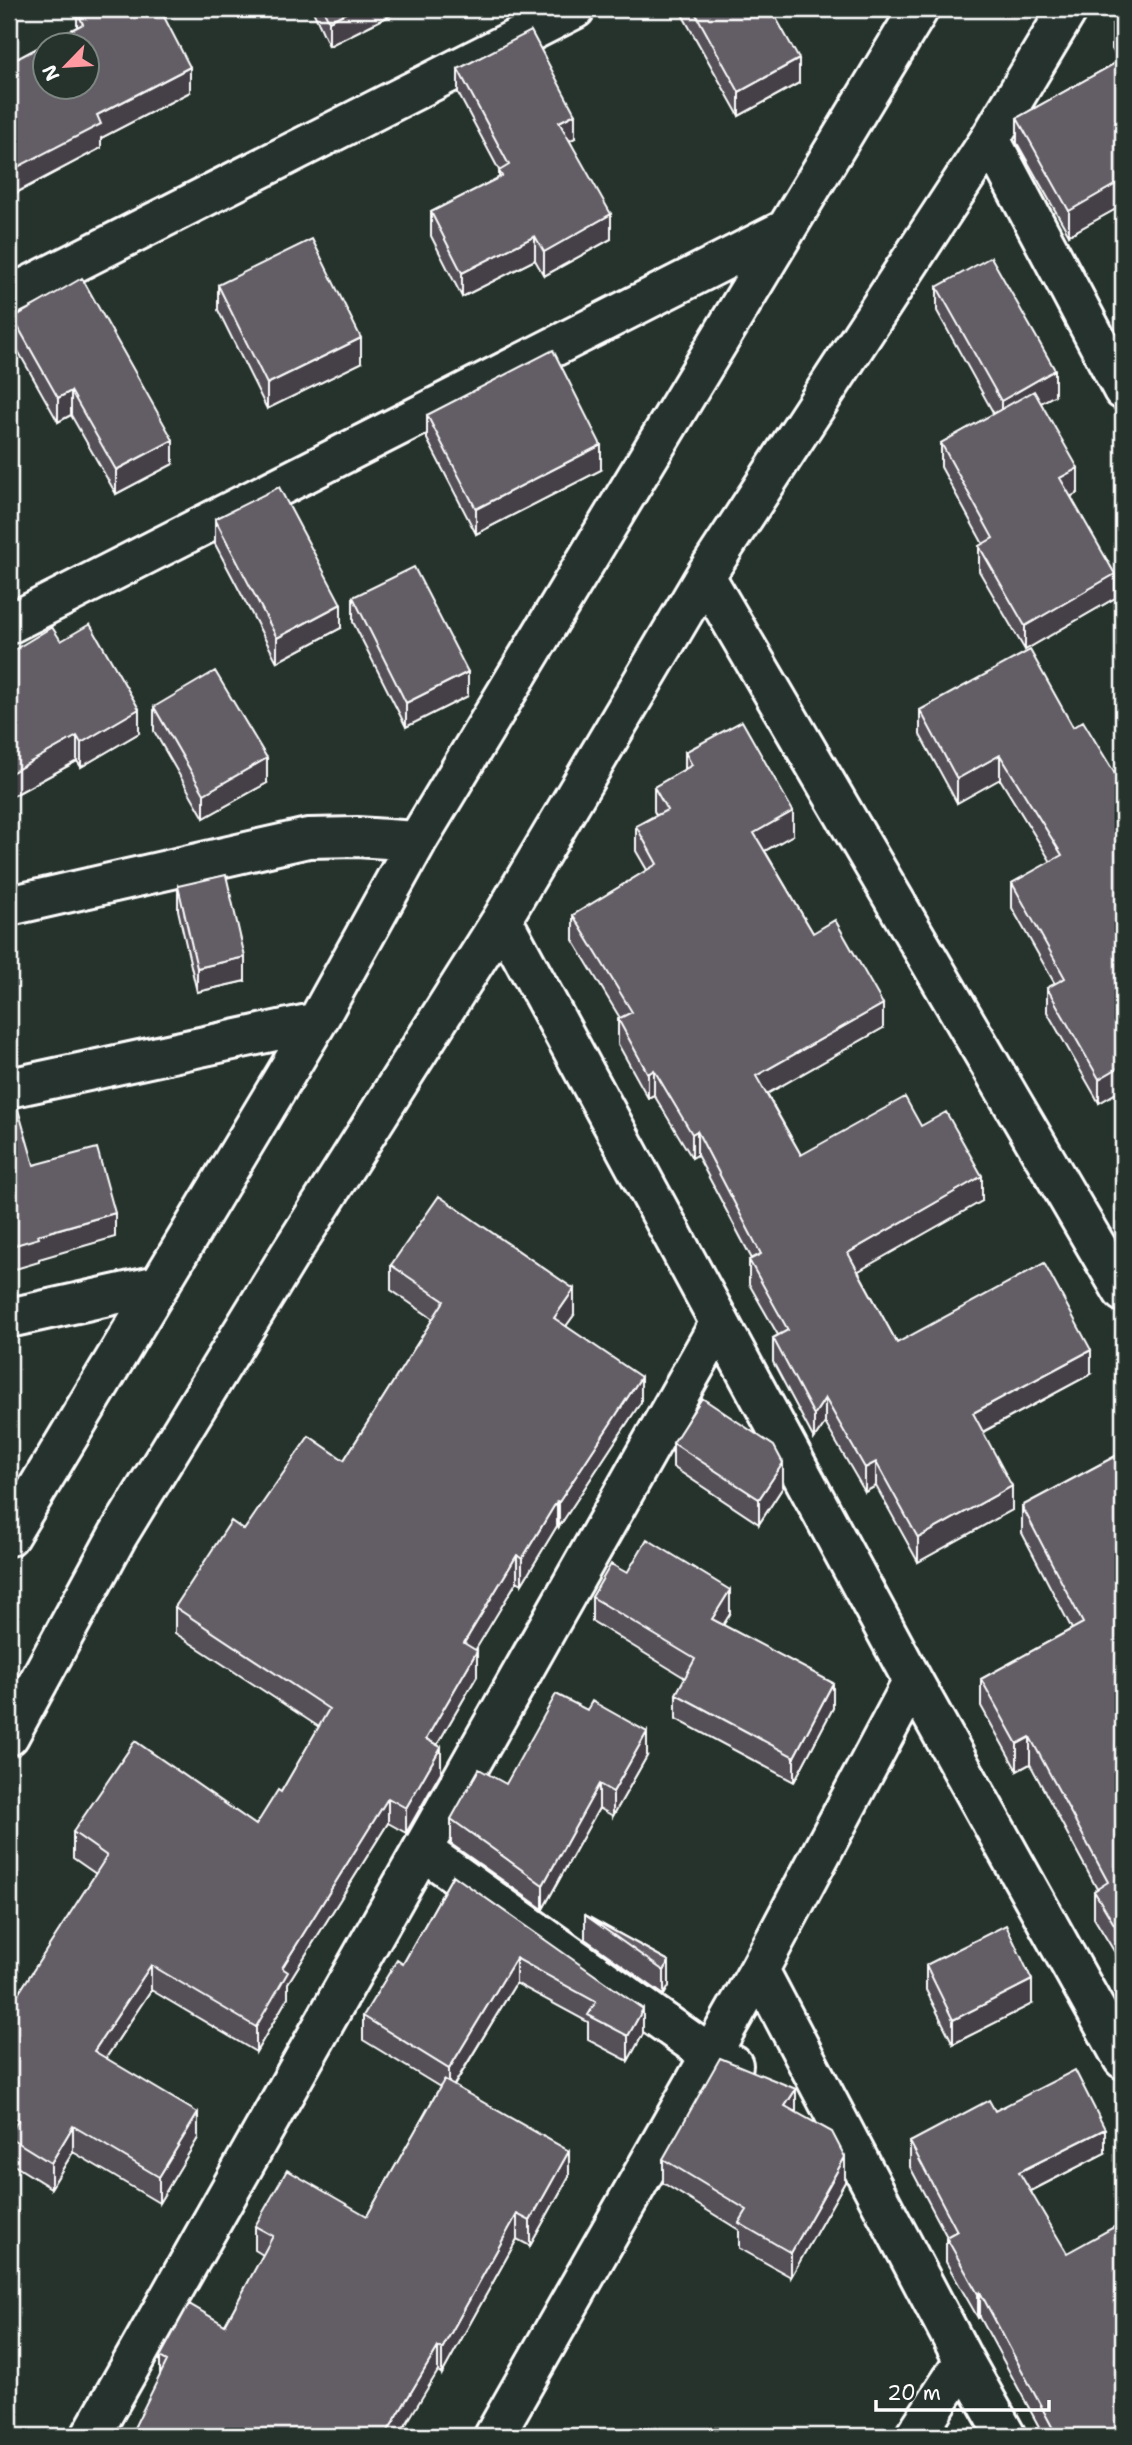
<svg xmlns="http://www.w3.org/2000/svg" width="1132" height="2445" viewBox="0 0 1132 2445" font-family="'Shantell Sans',sans-serif">
  <style>
    .lines { fill: none; stroke-linecap: round; stroke-linejoin: round }
    .minor-casing { stroke: #fff; stroke-width: 44 }
    .minor { stroke: #26332d; stroke-width: 38 }
    .wall { fill: #555058; stroke: #fff; stroke-width: 2 }
    .shaded-wall { fill: #454147; stroke: #fff; stroke-width: 2 }
    .building { fill: #635d66; stroke: #fff; stroke-width: 2; fill-rule: evenodd }
  </style>
  <rect width="100%" height="100%" fill="#26332d"/>
  <filter id="ink" filterUnits="userSpaceOnUse"><feTurbulence type="fractalNoise" baseFrequency=".0143" numOctaves="2"/><feDisplacementMap in="SourceGraphic" scale="14" xChannelSelector="R" yChannelSelector="G"/><feConvolveMatrix kernelMatrix="1 2 1 2 8 2 1 2 1" color-interpolation-filters="sRGB"/></filter>
  <g filter="url(#ink)">
    <g class="lines">
      <defs>
        <path id="minor" d="M990,139L1123,390
          M9,296L575,9
          M705,576L1123,1292
          M9,624L784,230
          M9,906L308,838L357,837L417,841
          M502,919L913,1681L1123,2059
          M9,1088L317,1022
          M9,1318L158,1285
          M9,1536L317,1022L417,841L919,9
          M9,1736L118,1535L290,1254L502,919L705,576L990,139L1068,9
          M422,1850L710,2055L733,2065
          M759,1970L964,2361L915,2436
          M964,2361L1006,2436
          M91,2436L719,1324
          M494,2436L759,1970L913,1681"/>
      </defs>
      <use href="#minor" class="minor-casing"/>
      <use href="#minor" class="minor"/>
    </g>
    <path class="wall" d="M312,9H403L329,46Z
      M679,9H771L799,83L739,116Z
      M77,11L190,92L101,138V148L14,194L9,183V63L77,27Z
      M1123,18V205L1069,235L1017,143V118L1119,61L1112,49V24Z
      M458,69L575,138L570,141L611,239L544,276L535,260L462,297L431,236V212L499,178V170L458,93Z
      M218,285L361,363L267,409L218,310Z
      M937,287L1055,395L1041,403L1078,493L1071,496L1115,598L1025,650L979,571V546L983,544L941,467V443L994,414L937,311Z
      M13,318L173,464L116,494L71,415L58,422L13,342Z
      M427,415L601,470L476,534L427,439Z
      M215,519L341,628L277,662L215,544Z
      M353,597L468,696L406,727L353,622Z
      M61,641L139,733L81,767L77,761L9,798V653Z
      M154,707L267,783L204,818L154,731Z
      M920,710L1073,727L1123,787V1089L1099,1103L1047,1012V988L1055,984L1012,908V883L1051,862L1000,779L957,803L920,735Z
      M685,752L793,835L765,851L813,933L883,1028L767,1094L801,1155L921,1126L982,1201L858,1271L897,1343L1091,1374L983,1432L1012,1510L918,1562L876,1486L865,1492L825,1423L814,1439L773,1362V1338L778,1335L749,1284V1260L752,1259L697,1155L692,1158L654,1095L648,1098L618,1044V1019L620,1018L573,940V915L647,870L636,851V826L656,815L654,811V787L685,769Z
      M178,886L245,981L197,992L178,910Z
      M391,1265L574,1315L566,1326L641,1402L559,1527L557,1526L522,1584L517,1581L475,1650L477,1676L437,1745L441,1772L406,1833L388,1823L288,1983V1997L256,2052L151,1990L106,2058L198,2138L159,2203L73,2152L51,2188L9,2162V2003L11,2005L96,1874L73,1858V1832L256,1825L281,1792L319,1727L175,1633V1607L244,1530L344,1460L433,1319L391,1290Z
      M673,1443L783,1487L759,1524L673,1467Z
      M1123,1452V1966L1094,1918V1891L1097,1889L1030,1764L1017,1771L981,1706V1679L1072,1629L1022,1533V1506Z
      M627,1573L730,1614L723,1625L833,1708L794,1782L676,1719V1694L685,1678L592,1621V1597Z
      M647,1756L613,1816L599,1808L543,1909L451,1844V1819L506,1784Z
      M453,1875L643,2034L628,2061L588,2040V2022L516,1983L454,2086L569,2176L530,2246L517,2239L442,2374L438,2371L160,2375V2357L225,2325L263,2255L255,2250V2226L367,2216L440,2087L363,2040V2016L403,1964Z
      M585,1915L669,1961V1986L664,1995L585,1939Z
      M926,1965L1032,2004L953,2044L926,1990Z
      M995,2111L1105,2153L1031,2191L1123,2436H1044L980,2317L978,2318L946,2262V2237H947L910,2167V2142Z
      M796,2112L845,2182L791,2277L739,2248V2230L663,2183V2159Z"/>
    <path class="shaded-wall" d="M354,9H403L329,46V21Z
      M799,59V83L739,116V92Z
      M190,67V92L101,138V148L14,194V169L97,115Z
      M575,114V138L559,146V122Z
      M1123,180V205L1069,235V211Z
      M611,214V239L544,276V252Z
      M535,236V260L462,297V273Z
      M361,338V363L267,409V384Z
      M1055,370V395L1001,425V401Z
      M71,391V415L58,422V398Z
      M173,440V464L116,494V470Z
      M601,445V470L476,534V509Z
      M1078,468V493L1060,502V478Z
      M1115,574V598L1025,650V626Z
      M341,604V628L277,662V638Z
      M468,672V696L406,727V703Z
      M139,709V733L81,767V743Z
      M77,736V761L9,798V774Z
      M1000,755V779L957,803V779Z
      M267,758V783L204,818V794Z
      M793,811V835L754,857V833Z
      M245,957V981L197,992V968Z
      M883,1004V1028L756,1100V1076Z
      M1123,1065V1089L1099,1103V1079Z
      M654,1070V1095L648,1098V1074Z
      M697,1131V1155L692,1158V1134Z
      M982,1176V1201L848,1277V1253Z
      M115,1213V1237L39,1259V1262L9,1271V1247L38,1235Z
      M574,1289V1315L554,1343V1318Z
      M1091,1350V1374L973,1437V1413Z
      M641,1377V1402L559,1527V1502Z
      M825,1398V1423L814,1439V1415Z
      M876,1462V1486L865,1492V1468Z
      M783,1463V1487L759,1524V1499Z
      M1012,1486V1510L918,1562V1538Z
      M557,1501V1526L522,1584V1559Z
      M517,1555V1581L464,1669V1643Z
      M730,1590V1614L712,1643V1619Z
      M477,1651V1676L426,1764V1739Z
      M833,1683V1708L794,1782V1757Z
      M647,1732V1756L613,1816V1792Z
      M1030,1737V1764L1017,1771V1744Z
      M441,1747V1772L406,1833V1808Z
      M599,1784V1808L543,1909V1885Z
      M388,1798V1823L288,1983V1997L256,2052V2027L282,1968Z
      M516,1958V1983L449,2093V2069Z
      M669,1961V1986L664,1995V1971Z
      M151,1965V1990L94,2076V2051Z
      M1032,1980V2004L953,2044V2020Z
      M643,2009V2034L628,2061V2036Z
      M796,2089V2113L785,2106Z
      M198,2113V2138L159,2203V2177Z
      M73,2126V2152L51,2188V2163Z
      M1105,2129V2153L1019,2197V2172Z
      M569,2151V2176L530,2246V2221Z
      M845,2157V2182L791,2277V2253Z
      M517,2214V2239L442,2374V2349Z
      M980,2292V2317L978,2318V2294Z
      M438,2347V2371L399,2436H385Z"/>
    <path class="building" d="M81,9H160L190,67L97,115L101,124L14,169L9,159V63L83,24L77,11ZM46,46H88V88H46Z
      M323,9H354L329,21Z
      M693,9H771L799,59L739,92Z
      M1123,18V45L1112,24Z
      M531,31L575,114L559,122L611,214L544,252L535,236L462,273L431,212L502,176L499,171L509,165L458,69Z
      M1123,59V180L1069,211L1017,118Z
      M312,239L361,338L267,384L218,285Z
      M991,257L1055,370L1001,401L937,287Z
      M82,278L173,440L116,470L71,391L58,398L13,318Z
      M553,350L601,445L476,509L427,415Z
      M1034,391L1078,468L1060,478L1115,574L1025,626L979,546L993,538L941,443Z
      M279,487L341,604L277,638L215,519Z
      M414,567L468,672L406,703L353,597Z
      M90,624L139,709L81,743L77,736L9,774V653L52,627L61,641Z
      M1030,650L1073,727L1083,721L1123,787V1065L1099,1079L1047,988L1065,978L1012,883L1062,855L1000,755L957,779L920,710Z
      M215,671L267,758L204,794L154,707Z
      M742,721L793,811L754,833L813,933L835,920L883,1004L756,1076L801,1155L905,1097L921,1126L946,1112L982,1176L848,1253L897,1343L1044,1263L1091,1350L973,1413L1012,1486L918,1538L876,1462L865,1468L825,1398L814,1415L773,1338L788,1330L749,1260L761,1254L697,1131L692,1134L654,1070L648,1074L618,1019L632,1012L573,915L657,864L636,826L667,810L654,787L692,765L685,752Z
      M226,875L245,957L197,968L178,886Z
      M9,1085H11L34,1165L97,1148L115,1213L38,1235L39,1238L9,1247Z
      M439,1196L574,1289L554,1318L641,1377L559,1502L557,1501L522,1559L517,1555L464,1643L477,1651L426,1739L441,1747L406,1808L388,1798L282,1968L288,1972L256,2027L151,1965L94,2051L198,2113L159,2177L73,2126L51,2163L9,2137L18,2120L9,2114V2003L11,2005L107,1856L73,1832L135,1741L256,1825L278,1790L281,1792L329,1709L175,1607L231,1521L244,1530L309,1436L344,1460L444,1301L391,1265Z
      M702,1398L774,1446L783,1463L759,1499L673,1443Z
      M1123,1452V1939L1094,1891L1108,1882L1030,1737L1017,1744L981,1679L1083,1623L1022,1506Z
      M647,1539L730,1590L712,1619L833,1683L794,1757L676,1694L695,1659L592,1597L611,1564L627,1573Z
      M556,1694L587,1710L592,1701L647,1732L613,1792L599,1784L543,1885L451,1819L479,1769L506,1784Z
      M453,1875L643,2009L628,2036L588,2015L596,2002L516,1958L449,2069L363,2016L397,1960L403,1964Z
      M585,1915L669,1961L664,1971Z
      M1006,1925L1032,1980L953,2020L926,1965Z
      M720,2058L796,2089L785,2106L832,2132L845,2157L791,2253L739,2223L747,2210L663,2159Z
      M1075,2070L1105,2129L1019,2172L1067,2253L1123,2222V2436H1057L980,2292L978,2294L946,2237L957,2231L910,2142L989,2100L995,2111Z
      M444,2080L569,2151L530,2221L517,2214L442,2349L438,2347L385,2436H130L167,2361L160,2357L189,2304L225,2325L273,2236L255,2226L287,2170L367,2216Z
      M702,2429L714,2436H697Z"/>
  </g>
  <rect width="1132" height="2445" fill="none" stroke="#26332d" stroke-width="35"/>
  <rect x="18" y="18" width="1097" height="2410" fill="none" stroke="#fff" stroke-width="2.5" filter="url(#ink)"/>
  <g transform="translate(66 66) rotate(245)"><circle r="33" fill="#26332d" stroke="#7d8581" stroke-width="2"/>
  <path d="M0-5L12 26L0 18L-12 26Z" fill="#ff9aa2"/>
  <text y="-10" font-size="19" font-weight="bold" text-anchor="middle" fill="#ffffff">N</text>
  </g>
  <path d="M876 2400v10h173v-10" fill="none" stroke="#ffffff" stroke-width="3.5"/>
  <text x="887" y="2400" font-size="21" fill="#ffffff" stroke="#26332d" stroke-width="5" paint-order="stroke">20 m</text>
</svg>
